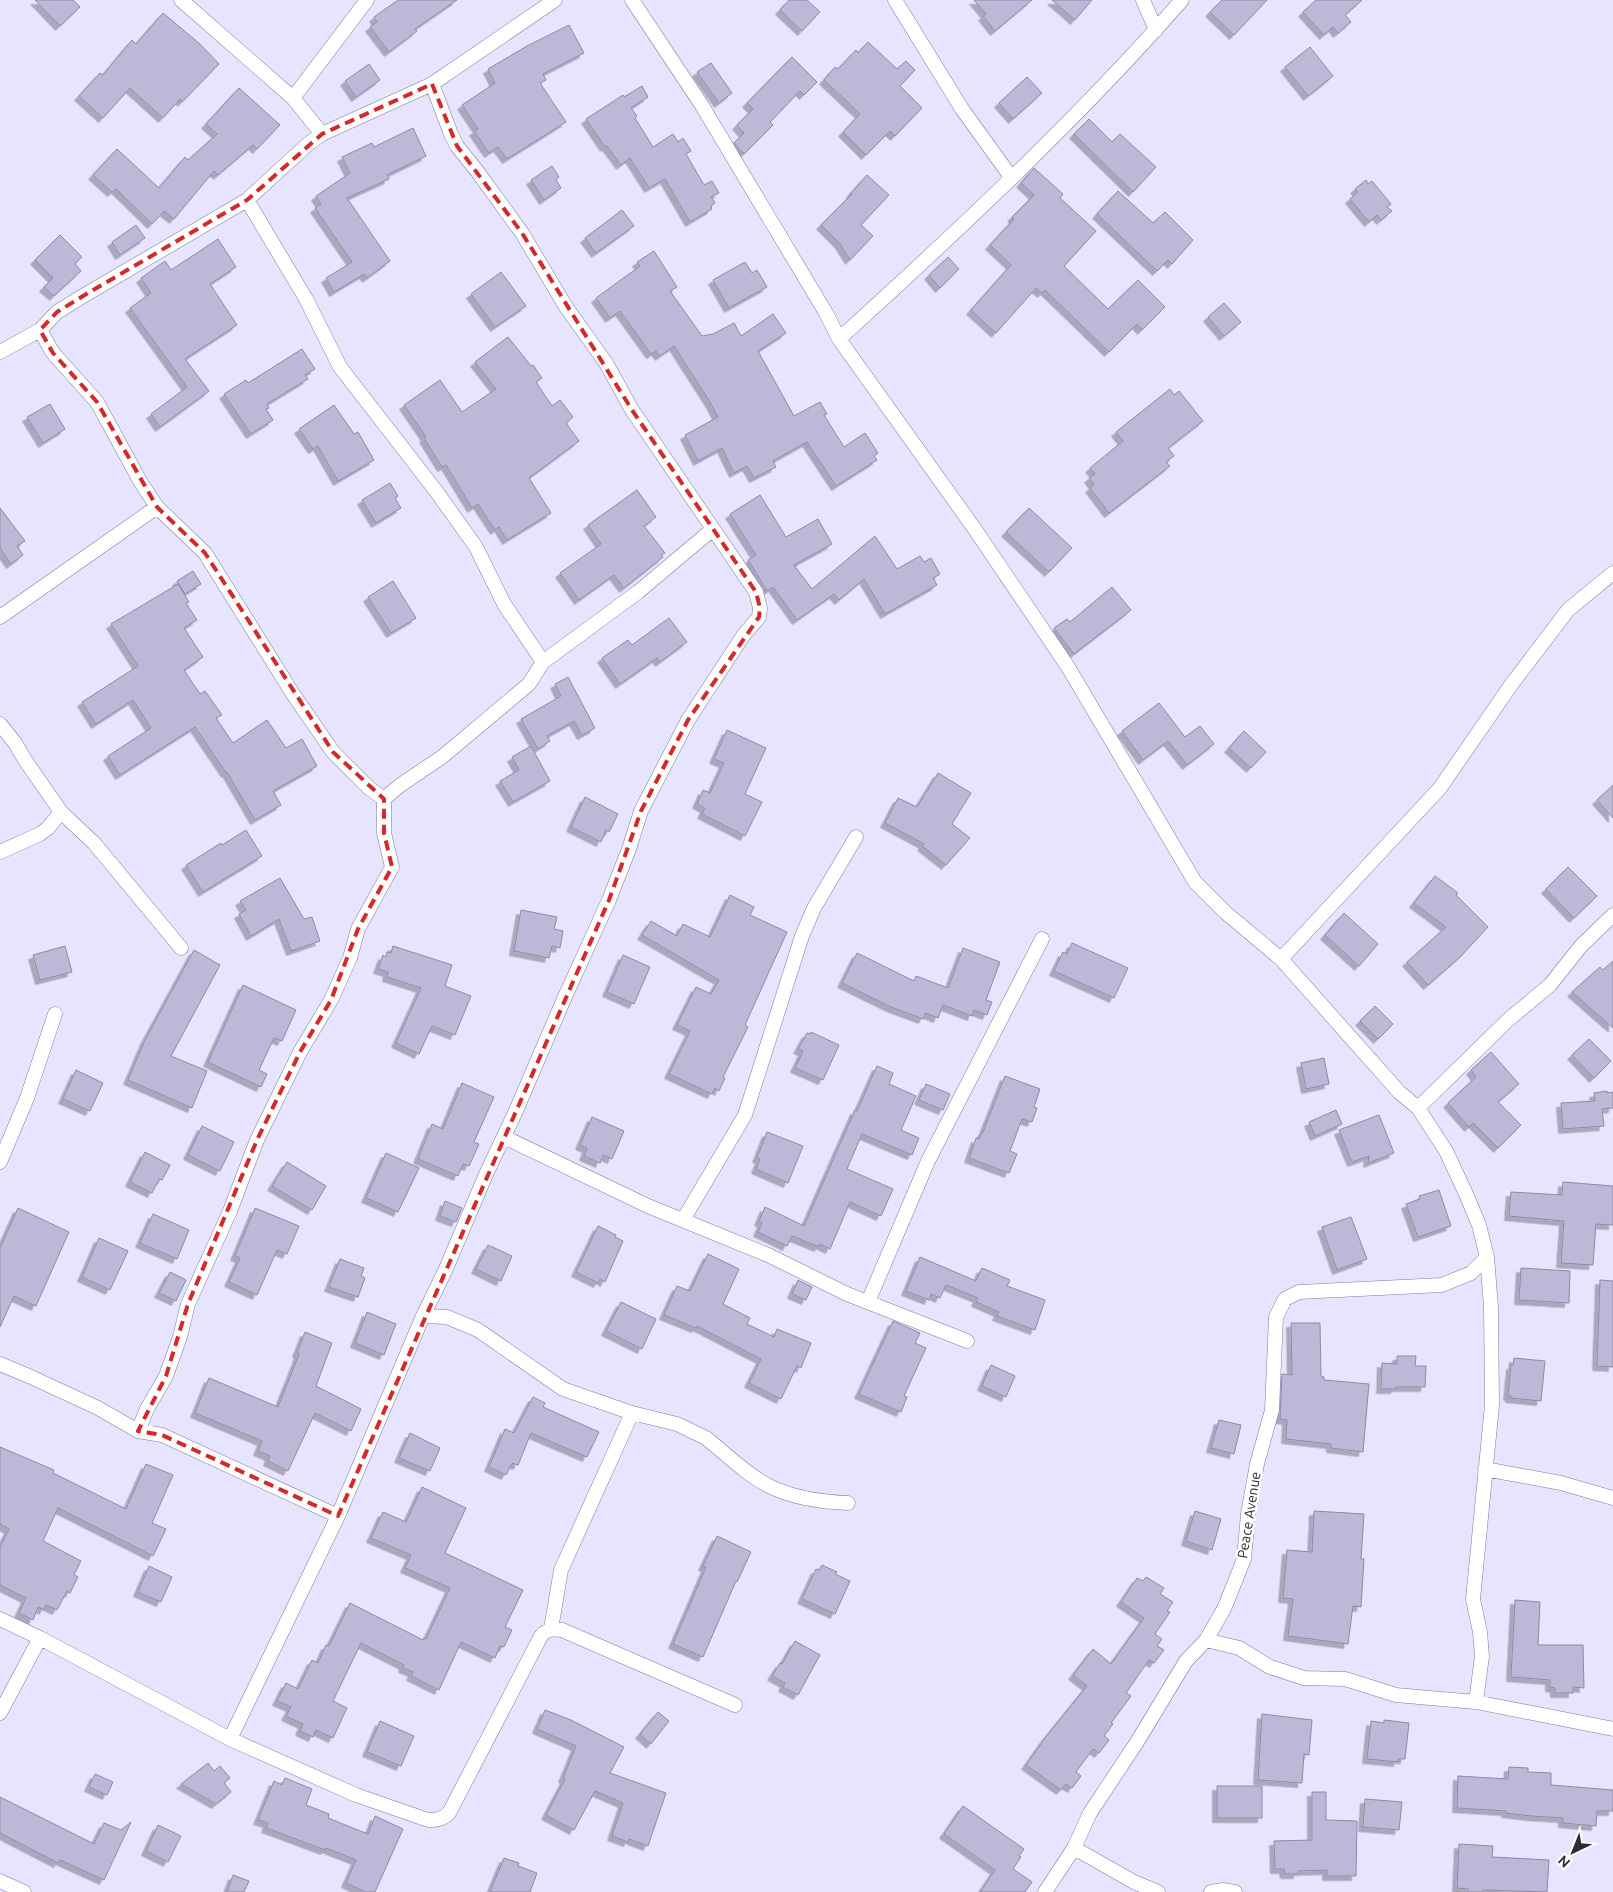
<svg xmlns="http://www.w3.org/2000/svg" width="1613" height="1892" viewBox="0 0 1613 1892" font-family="Ubuntu,sans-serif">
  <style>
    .building { fill: #bcb8d8; stroke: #8d89a8; filter: url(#shadow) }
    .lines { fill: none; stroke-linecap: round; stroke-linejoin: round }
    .minor-casing { stroke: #807b99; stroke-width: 15 }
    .minor { stroke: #fff; stroke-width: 14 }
    .marked { fill: none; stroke: #d62828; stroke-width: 4; stroke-dasharray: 10 6; stroke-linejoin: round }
    .labels { text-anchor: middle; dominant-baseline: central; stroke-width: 5; stroke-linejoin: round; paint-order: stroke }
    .street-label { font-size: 14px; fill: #2c2a37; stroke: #fff }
  </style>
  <defs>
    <filter id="shadow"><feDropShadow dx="-4.5" dy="4.5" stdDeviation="0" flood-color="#0004"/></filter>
  </defs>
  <rect width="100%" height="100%" fill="#e7e4ff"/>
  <path class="building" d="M35,0H73L80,7L60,26Z
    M398,0H457L415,29L417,31L389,52L370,27L377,22L374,17Z
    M789,0H807L820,12L802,31L780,10Z
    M974,0H1032L995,31L983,16L986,14Z
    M1052,0H1092L1075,20Z
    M1222,0H1267L1234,35L1210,12Z
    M1316,0H1362L1345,15L1351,22L1338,33L1333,27L1324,35L1303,12Z
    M163,13L200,44L219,64L182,102L180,99L163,118L130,88L103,118L79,96L100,73L103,75L132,40L136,44Z
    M569,25L584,53L543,74L546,80L540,83L566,122L507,159L498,147L489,153L474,131L478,129L462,105L495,83L488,69L527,46Z
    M868,42L897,69L906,61L915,70L900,86L922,108L895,136L890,131L866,155L843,132L860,114L824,80L835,67L838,69L856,50L858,53Z
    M1310,47L1333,76L1308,96L1285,67Z
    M792,57L817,82L804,95L800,91L770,122L773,125L744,154L734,143L744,133L737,125L753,109L747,103Z
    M711,63L732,93L719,103L697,72Z
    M369,64L380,80L356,97L345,81Z
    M1027,77L1042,93L1013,119L999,103Z
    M642,86L648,97L631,108L637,116L635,118L653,147L673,134L678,142L683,138L691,151L686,154L704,185L712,181L719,193L711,197L715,203L711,206L712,209L690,222L665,179L649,188L630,158L621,165L607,146L605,147L586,119L623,95L624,97Z
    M239,88L280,125L257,149L253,145L218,175L214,171L174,219L164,211L152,224L116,189L112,192L93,175L117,149L159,188L185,157L188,160L217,134L206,124Z
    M1089,119L1112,142L1120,134L1156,167L1133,192L1074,134Z
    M413,128L426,156L387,175L389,179L347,198L390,261L367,278L364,274L334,292L326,278L352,262L315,208L321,204L316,196L350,173L342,157L372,143L374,147Z
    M552,166L559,177L556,180L561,188L544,200L531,180Z
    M1034,168L1063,194L1060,198L1096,231L1064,266L1108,309L1138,280L1165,307L1142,330L1137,324L1109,352L1045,290L1042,293L1036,288L996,333L971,310L1011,265L990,245L1014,219L1012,217L1034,195L1021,183Z
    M867,175L889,195L861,225L873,236L850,260L840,244L821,225L852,194L851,193Z
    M1366,180L1368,184L1372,181L1391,204L1387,207L1392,211L1381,220L1377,215L1369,222L1350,199L1358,192L1355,189Z
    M1118,191L1153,223L1165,212L1193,240L1172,264L1168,260L1157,271L1097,214Z
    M622,210L634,226L596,253L585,238Z
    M136,225L145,238L120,255L112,242Z
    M60,235L82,257L75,264L81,271L54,296L44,287L53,278L35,260Z
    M218,239L236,267L210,284L237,325L185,359L209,391L160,427L151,414L187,387L130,308L151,293L141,278L165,261L171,270Z
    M654,251L677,287L670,291L702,336L713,334L734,323L741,336L773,314L786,333L758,351L794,416L820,402L827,414L824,415L844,447L865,433L878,453L874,456L877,460L836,486L807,442L773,461L776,467L754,478L747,466L734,473L722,448L698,461L685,435L718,417L710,402L674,346L660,356L656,351L651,354L620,311L610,318L596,298L640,266L637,262Z
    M948,257L959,269L940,288L929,275Z
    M745,262L752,273L757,270L767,287L729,308L713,280Z
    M501,272L526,306L495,327L471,294Z
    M1224,303L1241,322L1224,336L1208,317Z
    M508,337L531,366L533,365L542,378L536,382L552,406L560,400L573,417L566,423L579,441L529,478L551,513L507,540L499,527L495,530L478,504L472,508L446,465L442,467L424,438L426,437L404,405L440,380L462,412L496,389L475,362Z
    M302,349L315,369L305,375L308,379L267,404L269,408L266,409L273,420L251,434L224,394L246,380L248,383Z
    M1170,389L1174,395L1179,391L1203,421L1168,448L1174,456L1166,462L1170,466L1109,513L1090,488L1094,485L1089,478L1095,474L1090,468L1123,441L1116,432Z
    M50,404L65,429L43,443L27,417Z
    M334,405L354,434L358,432L374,460L338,481L318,446L313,449L299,429Z
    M390,483L398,496L395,498L401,508L376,523L362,500Z
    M637,490L656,517L644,526L665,553L661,555L663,557L624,588L614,575L579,600L560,573L601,544L588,525Z
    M760,495L786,537L818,519L832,544L794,565L812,589L875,536L897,569L920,556L924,562L931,558L940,574L933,578L937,585L885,614L864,579L839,600L834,594L797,620L773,587L767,591L748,560L756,555L730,514Z
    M0,508L25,541L17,546L23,555L11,564L0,548Z
    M1029,508L1072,548L1049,572L1006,532Z
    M193,571L201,584L185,594L177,581Z
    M393,581L416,618L391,633L368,597Z
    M178,584L189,602L186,603L197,620L184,628L203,657L184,670L200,694L205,691L222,715L216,718L233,743L267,720L286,748L302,739L317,766L273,791L281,805L255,820L227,772L226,773L195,727L120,775L108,756L151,728L133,700L96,724L82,702L138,666L111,624Z
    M1112,587L1131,610L1074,654L1054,628L1067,619L1070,622Z
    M669,618L687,642L660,662L657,658L620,684L602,658L628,640L632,645Z
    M568,677L595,728L582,735L574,721L547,736L550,741L538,749L521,719L561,696L555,684Z
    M1159,703L1185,737L1200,726L1214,744L1187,765L1168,741L1143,760L1122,731Z
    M727,730L766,748L745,794L762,802L745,836L702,814L705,808L697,804L703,790L710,793L724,763L714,759Z
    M1244,731L1266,752L1251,768L1229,748Z
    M531,746L550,781L513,802L500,781L519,770L512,757Z
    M938,773L971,793L952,824L970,838L946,865L922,846L924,844L885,823L898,798L917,807Z
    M1613,785V818L1597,800Z
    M585,797L618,814L609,832L606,830L601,842L571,827Z
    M246,830L262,856L203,892L186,865L221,843L222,845Z
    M1568,867L1597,896L1574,918L1546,889Z
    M1435,876L1458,893L1456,895L1488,927L1460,957L1428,985L1407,962L1446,927L1414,903Z
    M280,878L304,919L312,917L320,941L291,951L279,919L251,936L239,914L246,910L240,901Z
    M730,895L754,907L750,915L787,932L745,1025L748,1027L723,1077L725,1078L719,1091L715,1088L712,1094L669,1074L690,1031L677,1025L696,987L711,994L719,980L642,935L651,921L677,936L683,924L710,937Z
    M521,910L557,917L554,929L563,931L560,948L552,946L549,958L514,951Z
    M1344,913L1378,944L1359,966L1325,935Z
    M1072,943L1128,968L1114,998L1054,971L1063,952L1067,954Z
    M65,946L72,972L40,980L33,955Z
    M393,946L452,965L445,986L471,996L455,1035L432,1026L419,1054L396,1043L421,988L387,977L388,972L378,969L383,955L386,957L387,952L391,953Z
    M963,948L1000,962L986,1000L992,1002L987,1015L974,1010L972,1016L943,1005L938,1018L926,1013L923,1019L891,1007L842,983L857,953L914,981L916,976L948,988Z
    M194,950L220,965L171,1056L207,1071L192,1108L128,1080L145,1040Z
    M623,955L650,967L634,1004L607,992Z
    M1613,961V1028L1572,992L1600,967L1603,970Z
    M243,985L296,1010L282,1041L274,1038L259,1070L267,1074L261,1087L208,1062Z
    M1375,1006L1393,1024L1378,1039L1360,1021Z
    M811,1032L839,1045L823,1080L795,1068L803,1051L798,1049L807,1033L810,1034Z
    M1589,1039L1611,1061L1594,1078L1572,1055Z
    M1491,1052L1519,1084L1498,1102L1521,1125L1498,1148L1473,1123L1469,1127L1448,1103L1476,1077L1471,1070Z
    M1324,1058L1329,1084L1306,1089L1301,1063Z
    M877,1066L893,1073L889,1084L916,1096L901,1130L919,1138L912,1155L862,1134L847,1169L893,1189L881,1216L850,1202L830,1249L820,1244L819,1247L792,1236L787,1246L758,1232L762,1223L759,1221L765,1207L804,1226L855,1110L857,1111Z
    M76,1070L103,1083L90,1111L63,1099Z
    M1005,1076L1040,1089L1034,1107L1037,1108L1032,1122L1022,1119L1010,1151L1017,1154L1009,1173L969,1158L976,1138L979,1139L982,1132H983Z
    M462,1083L494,1097L474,1142L479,1144L469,1166L463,1164L458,1176L418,1159L432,1124L443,1129Z
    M926,1084L950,1094L943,1110L919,1100Z
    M1607,1091V1093L1613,1092V1108L1602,1109L1604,1126L1563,1129L1561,1103L1595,1101L1594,1093Z
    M1336,1110L1342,1124L1315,1136L1309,1122Z
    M1379,1115L1394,1153L1368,1163L1369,1156L1352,1162L1339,1130Z
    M592,1117L624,1131L612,1159L603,1155L600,1163L584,1156L587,1148L580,1145Z
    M202,1126L234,1142L220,1171L188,1155Z
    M767,1132L803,1146L788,1183L756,1169L760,1159L757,1158Z
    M145,1152L170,1165L162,1180L159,1179L152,1193L130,1182Z
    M386,1153L419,1168L398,1212L366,1198Z
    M287,1162L326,1186L312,1210L272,1186Z
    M1563,1182L1613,1186V1225L1596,1224L1593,1265L1561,1263L1564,1221L1509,1216L1511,1192L1562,1195Z
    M1439,1190L1451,1226L1418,1237L1406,1204L1420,1199L1419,1196Z
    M445,1201L462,1208L456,1222L440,1216Z
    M18,1208L69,1232L36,1306L14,1296L0,1327V1248Z
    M255,1208L299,1226L287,1254L277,1250L257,1295L229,1282L240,1258L235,1256Z
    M153,1214L189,1230L177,1259L140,1243Z
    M1351,1217L1367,1259L1337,1270L1322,1227Z
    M598,1226L616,1235L615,1237L623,1241L605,1282L600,1279L598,1283L576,1272Z
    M99,1238L128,1251L110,1290L82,1277Z
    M488,1245L512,1256L501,1281L476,1269Z
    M708,1254L739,1269L723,1304L750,1318L747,1324L774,1337L777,1329L811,1343L801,1368L797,1366L781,1399L749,1383L761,1359L697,1326L696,1328L664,1315L677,1286L690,1291Z
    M920,1257L976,1281L982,1268L1010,1280L1007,1286L1045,1300L1035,1330L997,1316L999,1312L976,1302L978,1298L946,1285L940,1298L931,1294L929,1300L906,1291Z
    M340,1259L364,1268L361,1276L365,1278L358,1297L329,1287Z
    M1521,1268L1570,1271L1569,1303L1519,1300Z
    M170,1272L186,1280L176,1301L159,1293Z
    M798,1280L812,1287L806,1300L792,1294Z
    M1600,1280L1613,1281V1367L1597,1366Z
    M621,1302L656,1319L642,1349L606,1331Z
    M367,1312L396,1324L384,1355L355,1343Z
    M893,1321L920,1333L915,1343L926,1348L904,1396L907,1397L901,1412L859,1394Z
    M1291,1323H1320L1321,1376L1324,1377V1380L1369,1384L1363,1452L1331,1448V1444L1286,1439L1287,1420L1280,1419L1282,1374L1292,1375Z
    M305,1332L332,1343L316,1386L361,1409L351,1431L315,1413L288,1471L268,1461L270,1456L258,1451L262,1441L195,1413L209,1378L278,1407L299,1354L297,1353Z
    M1397,1356H1416L1415,1366H1426L1425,1387H1396L1395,1389H1381L1382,1363L1397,1364Z
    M1514,1358L1545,1361L1541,1401L1510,1398L1511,1396H1508L1511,1365H1513Z
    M991,1365L1015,1376L1006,1397L982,1386Z
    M533,1397L545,1403L543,1407L599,1432L587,1457L531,1433L518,1465L512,1463L506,1475L489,1467L505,1429L514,1433Z
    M1219,1420L1241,1425L1234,1454L1211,1448Z
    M410,1433L440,1448L430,1471L399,1458Z
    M0,1447L54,1470L53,1473L126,1509L146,1464L173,1475L152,1523L166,1529L153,1556L58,1508L43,1541L81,1561L74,1575L78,1577L70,1593L67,1591L57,1610L46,1605L44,1610L38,1607L33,1620L19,1613L26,1598L0,1585V1547L9,1529L0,1524Z
    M422,1487L466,1508L445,1553L523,1590L505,1627L512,1630L504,1647L500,1646L495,1658L461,1642L439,1690L411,1676L413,1672L403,1668L404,1665L361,1643L333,1701L347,1708L333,1738L316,1730L313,1737L300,1731L303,1724L286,1716L291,1707L277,1701L286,1683L298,1689L312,1660L318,1663L326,1645L329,1646L350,1603L423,1640L424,1638L426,1639L450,1588L405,1568L411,1555L371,1538L383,1512L406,1522Z
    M1195,1511L1221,1519L1212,1550L1186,1541Z
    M1314,1511L1364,1514L1361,1559H1364L1361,1607L1353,1606L1348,1644L1288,1636L1293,1599L1283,1598L1287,1550L1312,1552Z
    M717,1536L751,1552L737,1582L736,1581L703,1657L673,1644L706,1567L703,1566Z
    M822,1565L837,1572L835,1574L850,1581L835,1614L802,1599L816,1569L819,1570Z
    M149,1566L172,1577L161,1602L138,1592Z
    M1146,1577L1164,1588L1160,1594L1173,1602L1167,1611L1170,1612L1155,1634L1162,1639L1157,1646L1164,1650L1154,1663L1149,1660L1126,1693L1131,1696L1111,1723L1113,1724L1104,1736L1109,1740L1099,1753L1093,1749L1076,1772L1081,1776L1072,1788L1066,1784L1061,1790L1026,1765L1045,1738L1087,1686L1073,1675L1093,1649L1111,1664L1144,1618L1121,1602L1137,1578L1143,1581Z
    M1515,1600L1540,1602L1538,1645H1583L1584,1688L1573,1687V1693H1555V1688L1550,1687V1680L1511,1677Z
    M795,1641L820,1655L798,1695L783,1687L785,1683L772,1676L780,1663L782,1664Z
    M545,1710L571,1720L624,1747L610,1773L666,1793L648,1846L629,1839L628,1842L612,1836L623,1803L595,1791L574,1830L546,1815L565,1779L563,1778L576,1746L537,1729Z
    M658,1712L669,1721L651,1744L640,1734Z
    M1262,1714L1312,1720L1309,1755L1304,1754L1302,1783L1258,1780Z
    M1384,1720L1409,1723L1405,1759H1398V1762L1367,1759L1371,1721L1384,1723Z
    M380,1721L414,1736L401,1766L367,1752Z
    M208,1763L214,1771L220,1766L230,1778L224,1783L231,1792L216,1804L181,1784Z
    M1509,1767L1528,1768V1772L1551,1773V1785L1613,1790V1811H1597L1596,1826L1563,1823V1818L1531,1816L1506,1813V1811L1457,1808L1458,1776L1508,1779Z
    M95,1774L113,1782L107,1795L89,1787Z
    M285,1778L312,1789L306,1805L329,1814L328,1818L368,1834L375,1816L403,1829L375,1892H365L346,1883L356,1860L326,1848L325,1850L266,1828L268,1823L258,1820L274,1781L282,1785Z
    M1217,1786H1262V1818H1217Z
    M1312,1792H1326V1820L1357,1821L1356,1876H1327V1870L1298,1871V1874H1285L1284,1869H1275L1274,1841L1312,1840Z
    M0,1797L94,1844L104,1823L121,1830L131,1822L104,1880L60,1860L58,1863L0,1833Z
    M1365,1799L1402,1802L1399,1830L1363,1827Z
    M963,1806L1024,1849L1019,1856L1021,1857L1013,1869L1032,1882L1025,1892H980L995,1870L944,1834Z
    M158,1825L181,1836L168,1862L146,1851Z
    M1459,1844L1493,1846L1492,1857L1549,1860L1547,1892L1483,1890V1892H1468V1889L1457,1888Z
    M504,1858L519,1863L518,1866L537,1873L530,1892H490Z
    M233,1875L249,1881L244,1892H227Z"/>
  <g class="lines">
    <defs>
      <path id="minor" d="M181,0L293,98L322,134
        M632,0L701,104L826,313L839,339L974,528L1068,667L1195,882L1226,913L1281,959L1399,1092L1418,1108L1446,1151L1466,1194L1479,1225L1487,1257L1491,1307L1492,1405L1473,1599L1480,1632L1482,1656L1476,1702
        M895,0L962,109L1011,177
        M1143,0L1156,30
        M293,98L367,0
        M247,200L306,299L340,367L436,491L476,547L504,604L543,662
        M839,339C958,231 1076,121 1182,0
        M0,352L40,330
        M0,617L157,507
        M0,724L15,743L25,760L61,812L94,843L181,948
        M384,799L369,788L333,752L293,694L205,553L157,507L140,481L97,402L53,353L40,330L57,312L83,296L247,200L308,144L322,134L432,84L555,0
        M384,799L399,786L442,757L529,684L543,662L638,592L713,529
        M0,852L40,834L48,828L61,812
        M1281,959L1440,788L1511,685L1568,610L1613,573
        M1418,1108L1508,1020L1550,985L1581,946L1613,915
        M504,1137L648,1206L768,1255L847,1294L967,1341
        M0,1162L27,1098L55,1014
        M683,1220L745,1115L802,936L814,908L856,837
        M868,1302L928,1161L1042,939
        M423,1316L447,1317L478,1330L563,1389L632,1413L677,1424L706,1438C725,1453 747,1475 769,1486C793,1498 821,1502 848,1503
        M0,1364L31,1377L98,1408L138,1431L162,1435L338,1516
        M138,1431L147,1409L166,1376L180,1337L188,1304L230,1211L257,1140L300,1052L331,1000L350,958L358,929L392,867L384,833V799
        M1485,1469L1561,1483L1613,1498
        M0,1619L40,1638L230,1739L356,1795L428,1820C437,1820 443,1819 449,1813L541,1636C547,1629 552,1629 562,1630L735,1705
        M551,1629L561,1570L632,1413
        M1206,1640L1239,1648L1270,1667L1304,1678L1345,1679L1396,1695L1476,1702L1613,1729
        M0,1713L40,1638
        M230,1739L338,1516L423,1316L445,1271L487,1172L515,1113L564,999L609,900L629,849L641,811L688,720L743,636L759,617L760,608L756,592L632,410L606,363L566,307L522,233L477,171L457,146L451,134L432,84
        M1074,1848L1134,1882L1158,1892
        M0,1881L24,1892
        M1045,1892L1074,1848L1090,1813L1137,1742L1186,1661L1206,1640L1224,1609L1244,1559L1248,1514L1257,1464L1272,1410L1276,1317L1285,1299L1299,1292L1442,1285L1471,1273L1487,1257
        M1211,1892L1223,1890L1235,1892"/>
    </defs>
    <use href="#minor" class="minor-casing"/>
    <use href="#minor" class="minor"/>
  </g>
  <path class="marked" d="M432,84L457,146L522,233L632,410L756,592L760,608L759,617L688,720L641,811L609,900L338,1516L162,1435L138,1431L166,1376L188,1304L257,1140L300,1052L331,1000L358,929L392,867L384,833V799L333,752L205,553L157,507L97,402L53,353L40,330L57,312L83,296L247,200L322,134Z"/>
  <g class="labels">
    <g class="street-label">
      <text transform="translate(1249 1515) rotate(-81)">Peace Avenue</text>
    </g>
  </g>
  <g transform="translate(1573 1852) rotate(223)" stroke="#ffffff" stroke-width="4" paint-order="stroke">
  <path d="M0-4L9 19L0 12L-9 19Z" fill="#2c2a37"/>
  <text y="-8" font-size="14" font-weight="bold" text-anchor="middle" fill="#2c2a37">N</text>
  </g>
</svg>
